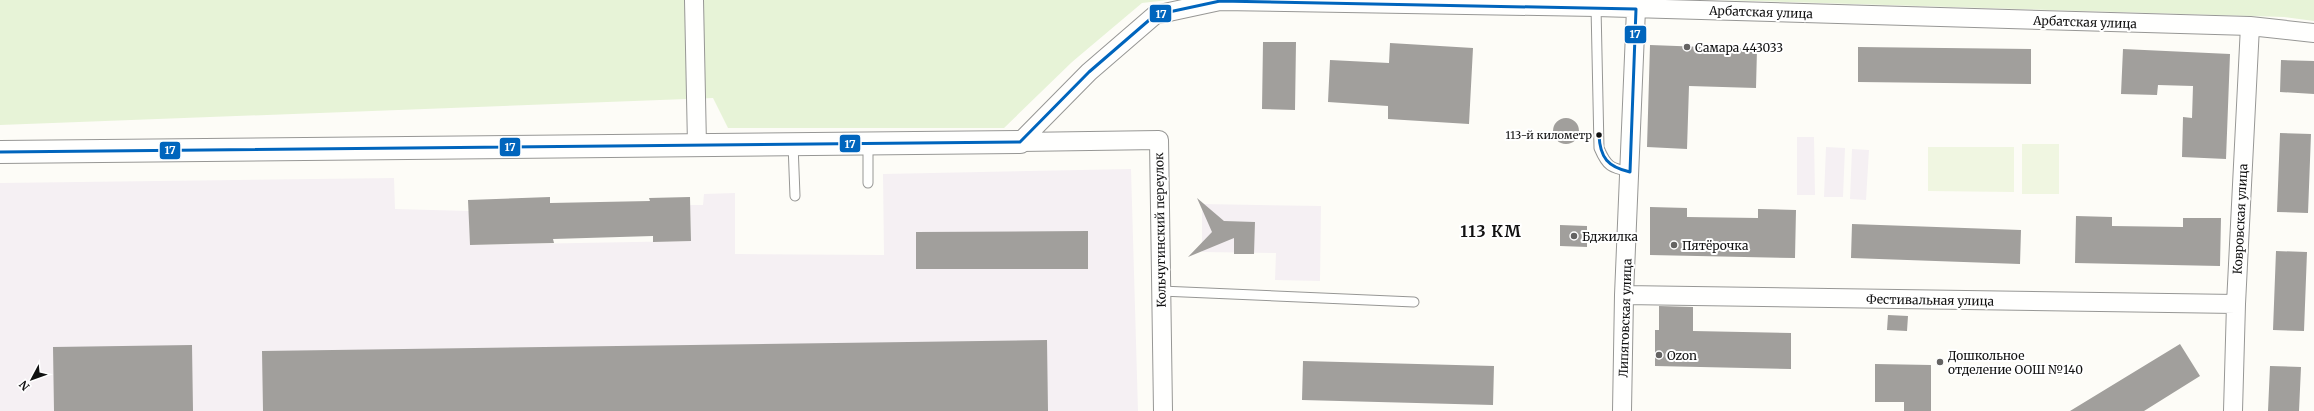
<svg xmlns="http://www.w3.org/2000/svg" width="2314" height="411" viewBox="0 0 2314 411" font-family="Merriweather,serif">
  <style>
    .industrial { fill: #f5f0f3 }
    .green { fill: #e7f3d7 }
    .pitch { fill: #f0f6e1 }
    .building { fill: #a19f9c }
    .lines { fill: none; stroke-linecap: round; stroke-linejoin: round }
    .service-casing { stroke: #979795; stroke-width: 11 }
    .minor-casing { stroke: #979795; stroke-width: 20 }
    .tertiary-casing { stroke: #979795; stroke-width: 24 }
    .service { stroke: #fffffe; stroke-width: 9 }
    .minor { stroke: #fffffe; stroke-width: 18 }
    .tertiary { stroke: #fffffe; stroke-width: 22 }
    .bus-1-casing { stroke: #fff; stroke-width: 6 }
    .bus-1 { stroke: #0065bd; stroke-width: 3 }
    .poi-dot { fill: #646362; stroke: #fff; stroke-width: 1.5 }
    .bus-dot { fill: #111; stroke: #fff; stroke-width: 1.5 }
    .labels { text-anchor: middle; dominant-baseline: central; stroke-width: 4; stroke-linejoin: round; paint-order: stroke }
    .bus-label { font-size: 11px; fill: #111; stroke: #fff; text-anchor: end }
    .street-label { font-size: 12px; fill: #111; stroke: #fff }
    .poi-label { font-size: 12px; fill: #111; stroke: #fff; text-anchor: start }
    .district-label { font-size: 16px; font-weight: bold; letter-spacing: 1px; fill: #111; stroke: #fff }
    .line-badge { stroke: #fff; stroke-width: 1.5 }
    .badge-label { font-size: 11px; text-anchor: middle; font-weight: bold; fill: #fff }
  </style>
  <rect width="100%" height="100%" fill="#fdfcf7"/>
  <path class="industrial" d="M1797,137H1814L1815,195H1797Z
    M1826,147L1845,148L1843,197H1824Z
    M1852,149L1869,150L1866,200L1850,199Z
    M1131,169L1138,411H0V183L394,178L395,209L469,211L470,245L691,241L690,205H703L704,194L735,193V254L884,255L883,174Z
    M1202,204L1321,206L1320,281L1275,280L1276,253L1202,252Z"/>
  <path class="green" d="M0,0H1168L1142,3L1072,62L1004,128H728L713,98L0,125Z
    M1720,0H2314V21L2284,17Z"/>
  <path class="pitch" d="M2022,144H2059V194H2022Z
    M1928,147H2014V192L1928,191Z"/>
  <path class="building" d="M1263,42H1296L1295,110L1262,109Z
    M1390,43L1473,48L1469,124L1388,119V106L1328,102L1330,60L1389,63Z
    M1650,45L1757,49L1756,88L1689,86L1687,149L1647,147Z
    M1858,47L2031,49V84L1858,82Z
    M2123,49L2230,54L2226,159L2182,157L2183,117L2192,118L2193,86L2158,85L2157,95L2121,94Z
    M2281,60L2314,61V94L2280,92Z
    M1553 131a13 13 0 1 1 26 0a13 13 0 1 1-26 0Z
    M2280,133L2311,134L2308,213L2277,212Z
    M550,197V203L650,201L649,198L690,197L691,241L653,242V236L553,239L554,243L470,245L468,200Z
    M1197,198L1224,221L1255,222L1254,254H1234V238L1188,257L1212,232Z
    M1650,207L1687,208V217L1758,218V209L1796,210L1795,258L1650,255Z
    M2076,216L2112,217V226L2183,227V218H2221L2220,266L2075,263Z
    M1852,224L2021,230L2020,264L1851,258Z
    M1560,225L1587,226V247L1560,246Z
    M1088,231V269H916V232Z
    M2276,251L2307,252L2304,331L2273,330Z
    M1659,306L1693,307V331L1791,333V369L1655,366V330H1659Z
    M1888,315L1908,316L1907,331L1887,330Z
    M1047,340L1048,411H263L262,351Z
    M2180,344L2200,376L2144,411H2070Z
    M192,345L193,411H54L53,347Z
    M1303,361L1494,366L1493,405L1302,400Z
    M1875,364L1931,365V411H1904V402H1875Z
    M2270,366L2301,367L2299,411H2268Z"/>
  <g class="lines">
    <defs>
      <path id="service" d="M1596,7L1599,148C1607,167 1611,168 1630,172
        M868,143V183
        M793,144L795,196
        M1161,291L1414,302"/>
      <path id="minor" d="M694,0L697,145
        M1020,142L1089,72L1155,15L1220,1L1596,7L2250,26L2314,33
        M1020,142L1159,140L1163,411
        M1624,295L2236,304
        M1622,411L1624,295L1636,9
        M2233,411L2236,304L2250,26"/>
      <path id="tertiary" d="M0,152L1020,142"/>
    </defs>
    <use href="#service" class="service-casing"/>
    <use href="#minor" class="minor-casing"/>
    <use href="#tertiary" class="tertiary-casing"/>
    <use href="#service" class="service"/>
    <use href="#minor" class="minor"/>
    <use href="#tertiary" class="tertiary"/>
    <defs>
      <path id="bus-1" d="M1020,142L1089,72L1155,15L1220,1L1636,9L1630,172C1608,167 1600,158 1599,135
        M0,152L1020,142"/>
    </defs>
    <use href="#bus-1" class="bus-1-casing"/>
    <use href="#bus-1" class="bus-1"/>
  </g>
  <g class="poi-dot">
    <circle cx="1687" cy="47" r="4"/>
    <circle cx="1574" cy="236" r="4"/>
    <circle cx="1674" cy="245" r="4"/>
    <circle cx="1659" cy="355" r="4"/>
    <circle cx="1940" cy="362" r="4"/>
  </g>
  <circle class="bus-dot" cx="1599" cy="135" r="3.5"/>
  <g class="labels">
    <g class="bus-label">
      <text x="1592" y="135">113-й километр</text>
    </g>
    <g class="street-label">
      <text transform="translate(1761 12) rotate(2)">Арбатская улица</text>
      <text transform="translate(2085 22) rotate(2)">Арбатская улица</text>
      <text transform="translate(2240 219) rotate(-87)">Ковровская улица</text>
      <text transform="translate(1160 230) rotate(-91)">Кольчугинский переулок</text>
      <text transform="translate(1930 300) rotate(1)">Фестивальная улица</text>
      <text transform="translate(1625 318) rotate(-88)">Липяговская улица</text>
    </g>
    <g class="poi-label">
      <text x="1695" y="47">Самара 443033</text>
      <text x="1582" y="236">Бджилка</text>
      <text x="1682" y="245">Пятёрочка</text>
      <text x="1667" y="355">Ozon</text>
      <text x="1948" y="355">Дошкольное<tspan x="1948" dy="14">отделение ООШ №140</tspan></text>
    </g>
    <g class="district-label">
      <text x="1491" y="231">113 КМ</text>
    </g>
  </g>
  <g class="line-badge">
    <rect x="1149" y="4" width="23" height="19" rx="4" fill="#0065bd"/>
    <rect x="1624" y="25" width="23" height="19" rx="4" fill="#0065bd"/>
    <rect x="839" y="134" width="22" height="19" rx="4" fill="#0065bd"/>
    <rect x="499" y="137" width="22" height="20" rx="4" fill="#0065bd"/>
    <rect x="159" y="141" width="22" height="19" rx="4" fill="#0065bd"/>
  </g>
  <g class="badge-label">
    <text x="1161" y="18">17</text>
    <text x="1635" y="38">17</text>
    <text x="850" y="148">17</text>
    <text x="510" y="151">17</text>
    <text x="170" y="154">17</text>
  </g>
  <g transform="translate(32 379) rotate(229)" stroke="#ffffff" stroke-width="3" paint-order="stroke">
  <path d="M0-3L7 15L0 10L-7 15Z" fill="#111111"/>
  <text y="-6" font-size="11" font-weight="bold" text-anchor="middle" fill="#111111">N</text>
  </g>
</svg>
